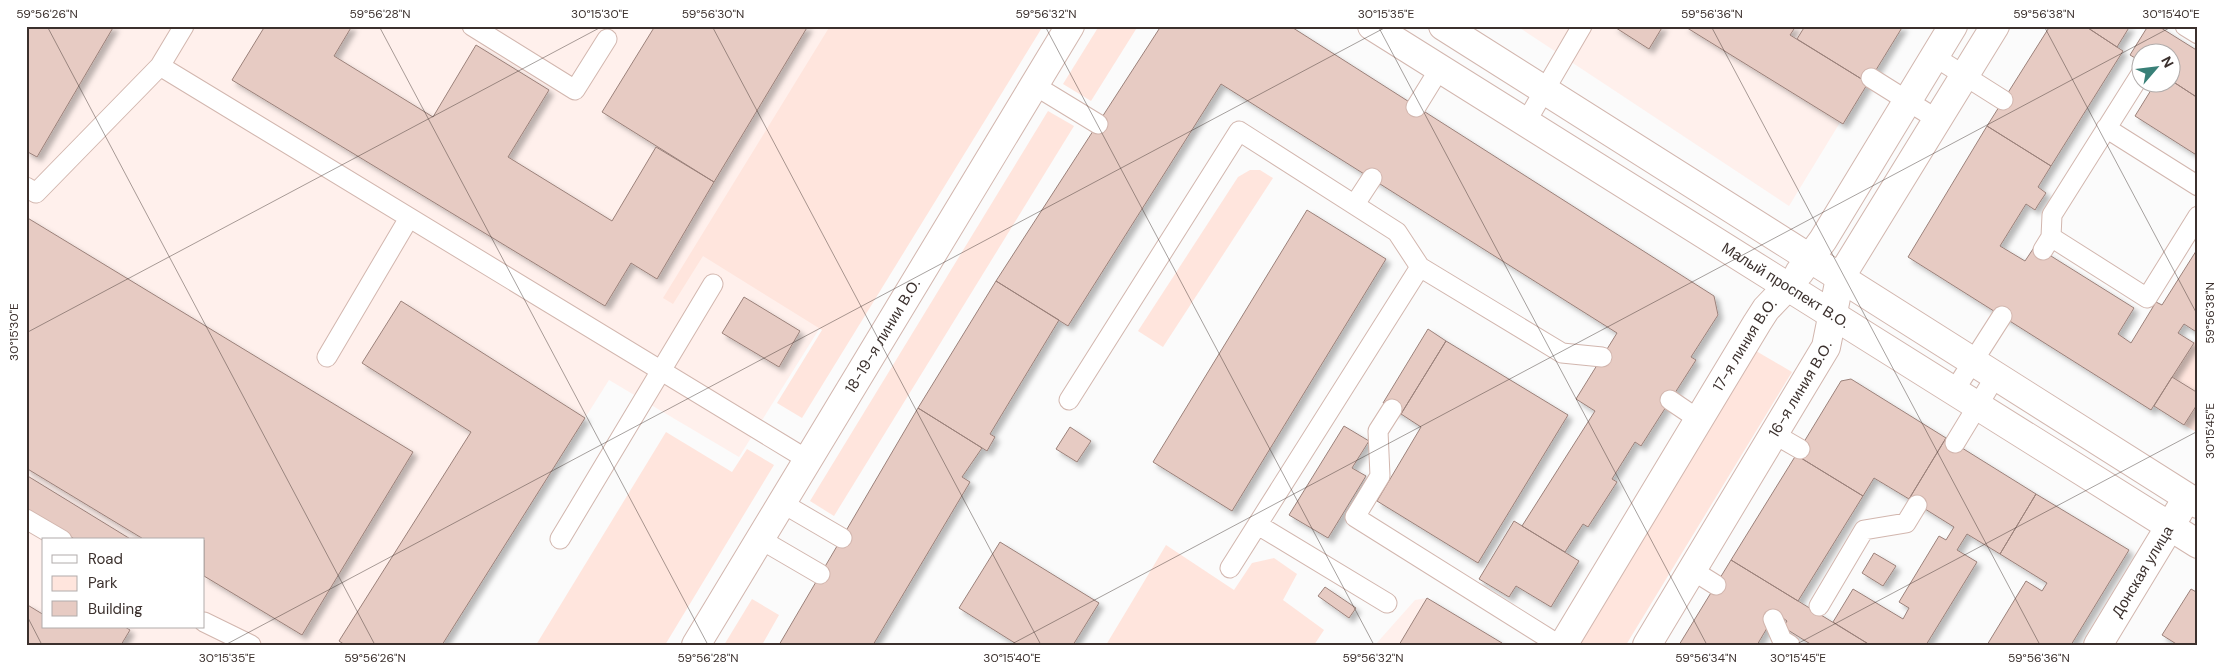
<svg xmlns="http://www.w3.org/2000/svg" width="2224" height="671" viewBox="0 0 2224 671" font-family="'DM Sans',sans-serif">
  <style>
    .built { fill: #fff0ec; fill-rule: evenodd }
    .green { fill: #ffe5dd }
    .building { fill: #e7cbc3; stroke: #9b817a; filter: url(#shadow) }
    .lines { fill: none; stroke-linecap: round; stroke-linejoin: round }
    .service-casing { stroke: #d2b6ae; stroke-width: 21 }
    .minor-casing { stroke: #d2b6ae; stroke-width: 30 }
    .tertiary-casing { stroke: #d2b6ae; stroke-width: 30 }
    .secondary-casing { stroke: #d2b6ae; stroke-width: 30 }
    .service { stroke: #fff; stroke-width: 19 }
    .minor { stroke: #fff; stroke-width: 28 }
    .tertiary { stroke: #fff; stroke-width: 28 }
    .secondary { stroke: #fff; stroke-width: 28 }
    .ticks { fill: none; stroke: #3b302d; stroke-width: 1; stroke-opacity: 0.45 }
    .labels { text-anchor: middle; dominant-baseline: central; stroke-width: 4; stroke-linejoin: round; paint-order: stroke }
    .street-label { font-size: 15px; fill: #3b302d; stroke: #fff }
    .neatline { fill: none; stroke: #3b302d; stroke-width: 2 }
    .ticks-label { font-size: 12px; text-anchor: middle; fill: #3b302d }
  </style>
  <defs>
    <filter id="shadow"><feDropShadow dx="4.5" dy="4.5" stdDeviation="2.5" flood-color="#0004"/></filter>
  </defs>
  <rect width="100%" height="100%" fill="#fbfbfb"/>
  <path class="built" d="M26,26H1009L739,457L609,380L442,645H26ZM44,540H204V627H44Z
    M1517,26H1899L1789,206Z
    M1427,598L1505,645H1375L1415,600Z"/>
  <path class="green" d="M830,26H1043L802,418L777,403L822,330L703,256L673,304L663,298Z
    M1099,26H1138L1091,101L1063,84Z
    M1048,111L1074,126L834,516L810,501Z
    M1250,170H1260L1273,178L1163,347L1138,331L1238,177Z
    M2198,336V393L2172,377Z
    M1756,351L1792,372L1626,645H1578Z
    M2198,403V433L2184,425Z
    M666,432L732,472L747,449L774,465L665,645H536Z
    M1166,545L1234,590L1252,563L1274,558L1297,574L1283,600L1324,630L1314,645H1106Z
    M752,599L779,615L762,645H724Z"/>
  <path class="building" d="M26,26H114L37,157L26,151Z
    M265,26H352L334,56L433,117L476,45L549,90L508,157L612,221L656,147L714,182L657,279L631,263L605,306L232,80Z
    M655,26H808L714,182L602,112Z
    M1161,26H1290L1714,296L1718,315L1691,357L1696,360L1641,446L1635,442L1612,479L1617,482L1588,527L1583,524L1565,552L1522,526L1595,411L1576,399L1617,333L1221,84L1068,326L996,281Z
    M1613,26H1663L1649,49Z
    M1684,26H1796L1790,35L1868,83L1843,124Z
    M1805,26H1903L1868,83L1797,39Z
    M2050,26H2085L2123,51L2051,166L1987,126Z
    M2085,26H2130L2117,47Z
    M2148,26H2158L2198,51V98L2172,81V52H2142V62L2130,55Z
    M2172,81L2198,98V156L2135,116L2156,82H2172Z
    M1987,126L2051,166L2038,187L2046,193L2038,205L2035,210L2026,204L2000,246L2025,261L2035,246L2134,308L2118,334L2131,343L2156,302L2162,305L2198,248V333L2184,324L2178,333L2194,343L2151,410L1908,257Z
    M1307,210L1386,259L1232,511L1153,462Z
    M26,217L413,452L302,635L204,576V540H145L26,468Z
    M996,281L1059,320L990,434L995,437L987,451L918,408Z
    M744,297L800,331L779,367L722,333Z
    M401,301L585,418L442,645H345L339,641L471,432L362,363Z
    M1428,329L1446,341L1401,414L1383,403Z
    M1446,341L1568,415L1478,563L1377,501L1421,427L1401,414Z
    M2172,377L2198,393V403L2184,425L2154,406Z
    M1851,379L1946,438L1909,499L1874,478L1863,496L1796,455L1841,381Z
    M918,408L982,448L962,477L970,482L873,645H779Z
    M1344,426L1369,441L1352,468L1366,476L1328,538L1289,515Z
    M1070,427L1091,441L1077,462L1056,449Z
    M1946,438L2036,494L2000,554L1967,534L1957,550L1977,562L1926,645H1870L1833,622L1853,589L1903,619L1909,608L1899,602L1939,536L1946,540L1954,527L1909,499Z
    M1796,455L1863,496L1798,601L1731,560Z
    M26,475L132,540H76L26,509Z
    M2036,494L2129,550L2071,645H1987L2026,581L2042,591L2047,583L2000,554Z
    M1514,521L1579,561L1551,607L1516,586L1509,597L1479,579Z
    M1000,542L1099,603L1073,645H1018L959,608Z
    M1874,553L1896,566L1883,586L1862,573Z
    M1731,560L1870,645H1812L1783,627L1787,621L1776,613L1757,645H1679Z
    M1325,587L1356,608L1349,618L1318,596Z
    M2191,589L2198,593V645H2178L2162,635Z
    M1427,598L1502,643L1501,645H1399Z
    M26,604L44,615V627H125L130,630L121,645H26Z"/>
  <g class="lines">
    <defs>
      <path id="service" d="M184,26L160,66L808,460
        M472,26L575,90L607,39
        M2185,26L2198,34
        M1935,57L2003,100
        M1871,78L1938,120
        M1034,85L1098,124
        M1416,107L1440,68
        M1526,122L1582,26
        M2106,128L2198,186
        M26,187L36,193L160,66
        M1355,204L1372,178
        M2051,237L2147,298L2198,216
        M2043,250L2051,237L2052,215L2142,72
        M327,357L409,218
        M1954,391L2002,316
        M1069,400L1239,131L1397,232L1420,267L1562,353L1602,357
        M1670,400L1698,419
        M1392,409L1378,431L1380,476L1355,517L1559,645
        M1774,434L1800,449
        M1955,443L1995,377
        M782,503L842,538
        M26,519L62,540
        M1258,525L1387,603
        M560,539L713,284
        M760,539L820,574
        M1230,568L1420,267
        M1692,570L1716,585
        M1819,606L1864,530L1906,523L1917,505
        M1773,619L1782,640L1790,645
        M204,622L251,645"/>
      <g id="minor">
        <path id="s1" d="M696,645L1070,26"/>
        <path id="s2" d="M2098,645L2187,498"/>
      </g>
      <g id="tertiary">
        <path id="s3" d="M1563,645L1757,323L1766,309L1788,286"/>
        <path id="s4" d="M1647,645L1826,347L1840,278"/>
      </g>
      <g id="secondary">
        <path id="s5" d="M1372,26L2198,544"/>
        <path d="M1443,26L2198,504"/>
        <path d="M1799,273L1823,240L1953,26"/>
        <path d="M1840,278L1995,26"/>
      </g>
    </defs>
    <use href="#service" class="service-casing"/>
    <use href="#minor" class="minor-casing"/>
    <use href="#tertiary" class="tertiary-casing"/>
    <use href="#secondary" class="secondary-casing"/>
    <use href="#service" class="service"/>
    <use href="#minor" class="minor"/>
    <use href="#tertiary" class="tertiary"/>
    <use href="#secondary" class="secondary"/>
  </g>
  <path class="ticks" d="M47,26L375,645M379,26L708,645M712,26L1041,645M1045,26L1374,645M1378,26L1707,645M1711,26L2040,645M2044,26L2198,316M26,333L603,26M26,614L42,645M225,645L1388,26M1010,645L2173,26M1795,645L2198,431"/>
  <g class="labels">
    <g class="street-label">
      <text stroke="none"><textPath href="#s5" startOffset="488">Малый проспект В.О.</textPath></text>
      <text stroke="none"><textPath href="#s1" startOffset="361">18-19-я линии В.О.</textPath></text>
      <text stroke="none"><textPath href="#s3" startOffset="351">17-я линия В.О.</textPath></text>
      <text stroke="none"><textPath href="#s4" startOffset="298">16-я линия В.О.</textPath></text>
      <text stroke="none"><textPath href="#s2" startOffset="86">Донская улица</textPath></text>
    </g>
  </g>
  <rect width="2224" height="671" fill="none" stroke="#ffffff" stroke-width="55"/>
  <rect x="42" y="538" width="162" height="90" fill="#ffffff" stroke="#b1acab"/>
  <rect x="52" y="555" width="25" height="8" fill="#ffffff" stroke="#b1acab"/>
  <text x="88" y="564" font-size="15" fill="#3b302d">Road</text>
  <rect x="52" y="576" width="25" height="15" fill="#ffe5dd" stroke="#b1acab"/>
  <text x="88" y="588" font-size="15" fill="#3b302d">Park</text>
  <rect x="52" y="601" width="25" height="15" fill="#e7cbc3" stroke="#b1acab"/>
  <text x="88" y="614" font-size="15" fill="#3b302d">Building</text>
  <g transform="translate(2156 68) rotate(62)"><circle r="24" fill="#ffffff" stroke="#b1acab"/>
  <path d="M0-4L9 19L0 12L-9 19Z" fill="#398078"/>
  <text y="-8" font-size="14" font-weight="bold" text-anchor="middle" fill="#3b302d">N</text>
  </g>
  <rect x="28" y="28" width="2168" height="616" class="neatline"/>
  <g class="ticks-label">
    <text x="47" y="18">59°56'26"N</text>
    <text x="380" y="18">59°56'28"N</text>
    <text x="600" y="18">30°15'30"E</text>
    <text x="713" y="18">59°56'30"N</text>
    <text x="1046" y="18">59°56'32"N</text>
    <text x="1386" y="18">30°15'35"E</text>
    <text x="1712" y="18">59°56'36"N</text>
    <text x="2044" y="18">59°56'38"N</text>
    <text x="2171" y="18">30°15'40"E</text>
    <text transform="translate(2210 313) rotate(-90)" y="4">59°56'38"N</text>
    <text transform="translate(14 332) rotate(-90)" y="4">30°15'30"E</text>
    <text transform="translate(2210 431) rotate(-90)" y="4">30°15'45"E</text>
    <text x="227" y="662">30°15'35"E</text>
    <text x="375" y="662">59°56'26"N</text>
    <text x="708" y="662">59°56'28"N</text>
    <text x="1012" y="662">30°15'40"E</text>
    <text x="1373" y="662">59°56'32"N</text>
    <text x="1706" y="662">59°56'34"N</text>
    <text x="1798" y="662">30°15'45"E</text>
    <text x="2039" y="662">59°56'36"N</text>
  </g>
</svg>
